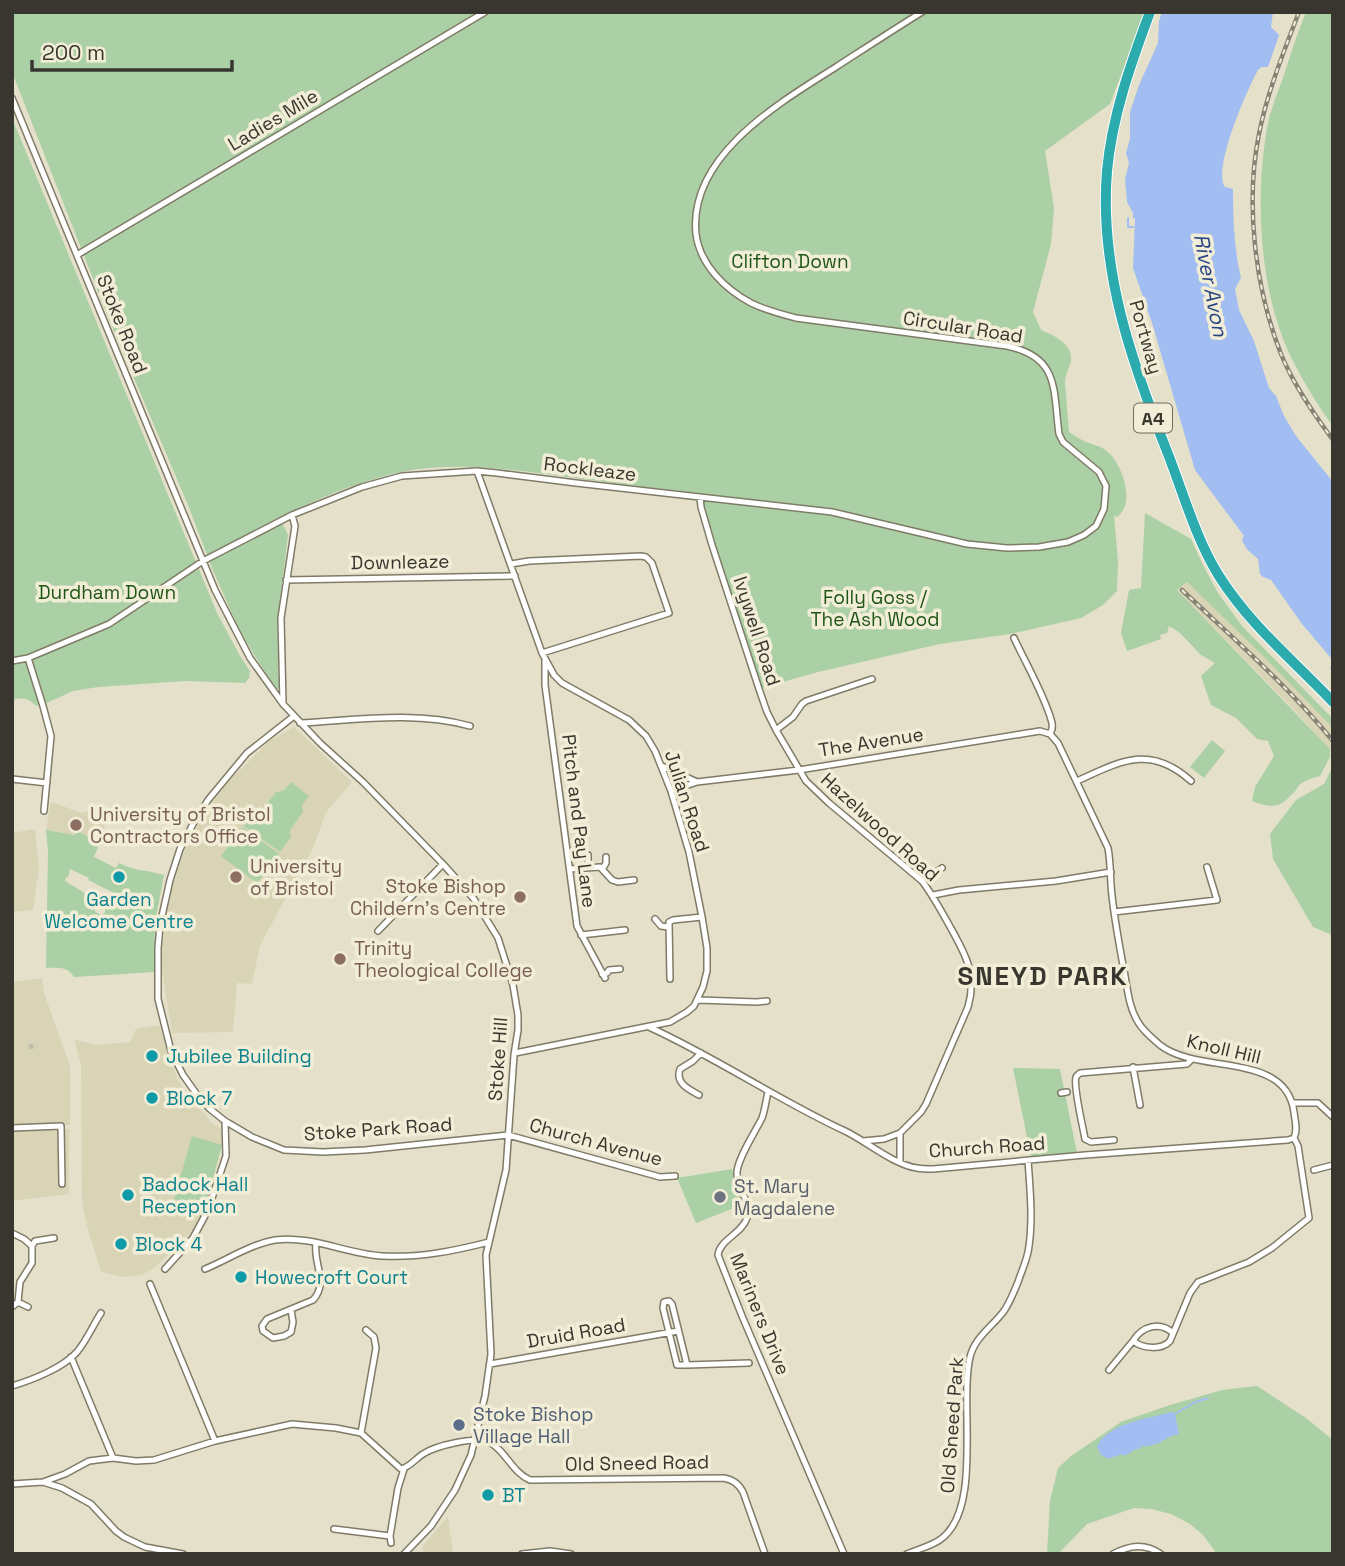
<svg xmlns="http://www.w3.org/2000/svg" width="1345" height="1566" viewBox="0 0 1345 1566" font-family="'Space Grotesk',sans-serif">
  <style>
    .built { fill: #dad4b7 }
    .green { fill: #abd0a5; fill-rule: evenodd }
    .water { fill: #a2bdf1 }
    .lines { fill: none; stroke-linecap: round; stroke-linejoin: round }
    .stream { stroke: #a2bdf1; stroke-width: 2 }
    .street-tunnel { stroke: #c2beab; stroke-width: 5; stroke-dasharray: 5 2.5; stroke-linecap: butt }
    .street-casing { stroke: #7f7b67; stroke-width: 8 }
    .highway-casing { stroke: #fff; stroke-width: 12 }
    .street { stroke: #fff; stroke-width: 5 }
    .highway { stroke: #2cabae; stroke-width: 10 }
    .rail-casing { stroke: #878476; stroke-width: 4.5 }
    .rail { stroke: #f2edd7; stroke-width: 2; stroke-dasharray: 5; stroke-linecap: butt }
    .education-dot { fill: #8d6e63; stroke: #f2edd7; stroke-width: 2.5 }
    .culture-dot { fill: #0f9aa8; stroke: #f2edd7; stroke-width: 2.5 }
    .worship-dot { fill: #6b7280; stroke: #f2edd7; stroke-width: 2.5 }
    .service-dot { fill: #5c6f8a; stroke: #f2edd7; stroke-width: 2.5 }
    .labels { text-anchor: middle; dominant-baseline: central; stroke-width: 7; stroke-linejoin: round; paint-order: stroke }
    .shield { fill: #f2edd7; stroke: #706d61; stroke-width: 2 }
    .shield-label { font-size: 18px; font-weight: bold; fill: #38362e }
    .street-label { font-size: 19px; fill: #38362e; stroke: #f2edd7 }
    .park-label { font-size: 19px; fill: #1e5617; stroke: #f2edd7 }
    .education-label { font-size: 19px; fill: #785e54; stroke: #f2edd7; text-anchor: start }
    .culture-label { font-size: 19px; fill: #0d838f; stroke: #f2edd7; text-anchor: start }
    .worship-label { font-size: 19px; fill: #5b616d; stroke: #f2edd7; text-anchor: start }
    .service-label { font-size: 19px; fill: #4e5e75; stroke: #f2edd7; text-anchor: start }
    .water-label { font-size: 21px; font-style: italic; fill: #264482; stroke: #f2edd7 }
    .district-label { font-size: 26px; font-weight: bold; letter-spacing: 2px; fill: #38362e; stroke: #f2edd7 }
  </style>
  <rect width="100%" height="100%" fill="#e4e0ca"/>
  <path class="built" d="M1187,582L1309,701L1333,728V753L1298,714L1177,590Z
    M294,727L352,782L326,812L313,848L260,945L252,984L237,983L233,1032L172,1033L162,971V935L166,907L185,847L209,804L224,786L268,742Z
    M51,802L79,812L84,813L86,811L107,820L100,842L78,832L76,835L46,830Z
    M35,829L39,869L33,910L12,912V833Z
    M42,978L44,993L70,1066V1125H12V982Z
    M159,1025L178,1081L211,1122L221,1129L222,1145L206,1208L194,1231L154,1268L141,1275L123,1277L101,1272L88,1230L82,1203L81,1065L74,1039L94,1045L130,1042L136,1029Z
    M69,1129V1194L12,1201V1131Z
    M448,1516L453,1553L424,1554L423,1549V1546Z"/>
  <path class="green" d="M12,12H1145L1110,104L1045,151L1054,208L1051,244L1033,312L1041,330C1053,335 1073,344 1071,360C1070,368 1065,374 1065,382L1069,432C1076,436 1082,441 1089,443C1093,445 1100,446 1104,449C1121,459 1137,503 1117,517L1114,515L1118,562L1117,591L1103,605L1081,618L1010,634L940,644L818,672L761,688L699,493C660,489 621,484 582,479C523,471 465,461 406,471C365,479 317,498 280,518L288,535L277,626L279,687L278,689L275,688L240,632L212,568L188,505L108,317L12,72Z
    M1306,12H1333V426C1316,403 1301,378 1289,353C1259,288 1255,198 1267,128C1270,111 1277,94 1283,78C1290,56 1297,34 1306,12Z
    M12,118L217,613L240,656L250,671L249,678L245,683L185,681L98,687L73,691L49,702L36,706C29,698 22,697 12,700Z
    M1145,513L1191,539L1204,567L1218,593L1242,626L1333,719V728L1266,659L1187,582L1177,590L1330,749V757L1320,776C1313,778 1305,780 1299,785C1299,786 1293,794 1292,794C1279,810 1269,807 1252,801L1255,787L1274,756L1268,741L1257,739L1236,718L1211,705L1201,676L1215,663L1201,655L1180,633L1169,626L1167,633L1160,635L1161,639L1127,651L1121,633L1129,590L1141,588Z
    M1212,740L1225,751L1204,778L1190,767Z
    M1333,766V941L1330,934L1313,927L1273,859L1270,834L1296,800L1324,784Z
    M291,782L309,796L302,805L303,812L290,830L291,837L280,852L244,826L256,810L263,809L276,792L283,791Z
    M243,827L279,854L257,883L221,856Z
    M46,830L75,835L77,831L100,842L94,857L116,868L119,863C133,871 148,870 164,875L155,922L154,972L74,977C67,966 58,968 46,968L48,851ZM70,869L89,878L88,880L112,892L105,908V912L102,915L95,912V908L98,901L65,881L66,877H68Z
    M1013,1068L1060,1069L1077,1153L1031,1157Z
    M192,1136L222,1145L205,1207L174,1199Z
    M732,1169L744,1204L696,1223L677,1178Z
    M1257,1386L1306,1418L1333,1440V1554H1217L1203,1535L1190,1524L1171,1514L1151,1509L1134,1508L1087,1524L1058,1554H1047L1050,1501L1058,1468L1071,1456L1121,1422L1167,1406L1222,1390Z"/>
  <path class="water" d="M1162,12H1273L1271,27L1279,35L1268,67H1262L1258,70C1247,90 1212,169 1225,187L1233,189C1233,219 1234,249 1241,278L1235,289L1239,310L1254,341L1269,388L1276,396L1284,416L1296,436L1333,482V671L1330,669L1333,661L1331,658L1302,624L1271,580L1263,577L1260,574L1258,559C1250,552 1245,549 1242,539L1244,536L1195,470L1152,323L1133,268L1135,219L1133,218V213L1127,202L1125,179L1129,163L1126,153L1130,139V112L1139,85L1158,43L1159,21Z
    M1172,1412L1175,1414L1179,1434C1166,1436 1157,1448 1142,1446L1139,1449L1133,1450L1132,1452L1123,1456L1122,1454L1108,1459L1101,1455L1097,1447C1107,1423 1149,1418 1172,1412Z"/>
  <g class="lines">
    <path class="stream" d="M1128,218V227H1133
      M1175,1414L1193,1403L1208,1398"/>
    <path class="street-tunnel" d="M29,1047L37,1045"/>
    <defs>
      <path id="street" d="M12,98L215,590L250,658L283,704L320,743L363,782L443,864L474,899L498,938L513,985L518,1015V1030L514,1055L506,1170L486,1255L491,1354L485,1396L471,1455L455,1490L431,1526L404,1554
        M77,255L485,12
        M477,471L542,653L554,675L562,683L629,720L646,736L655,751L671,791L689,852L702,917L707,948V971L703,987L694,1006L687,1012L670,1022L515,1053
        M700,497L701,507L712,545L759,689L767,712L776,730L806,781L829,803L922,881C932,894 940,909 948,923C964,952 978,973 968,1007L926,1104L921,1112L900,1133L884,1139L863,1141
        M511,564L529,561L641,556L646,557L652,563L669,613L542,653
        M286,580L515,576
        M1014,638C1025,662 1046,698 1052,723C1053,729 1052,729 1050,734
        M28,658L43,706L51,736L44,811
        M545,660V685L577,926L605,978
        M12,661L28,658L109,624L203,561L292,515L362,487L402,476L477,471L497,473L576,483L832,512L967,544L1007,548L1039,547L1068,542L1084,535L1096,526L1104,509L1106,486L1099,472L1063,442L1059,434C1053,390 1060,357 1007,346L796,318C781,314 765,310 751,303C725,289 700,265 696,234C688,156 779,103 836,67C864,49 893,30 922,12
        M283,703L281,618L295,526L292,515
        M294,716L247,753L208,800L193,824L180,849L170,880L160,925L158,948V999L171,1051L183,1075L198,1096L210,1109L225,1121L252,1137L284,1150L323,1152L365,1150L508,1135L660,1177L675,1176
        M300,723C357,720 415,711 470,726
        M776,730L793,717L802,704L806,701L872,679
        M662,766L697,782
        M12,779L47,783
        M1077,781C1121,761 1150,744 1191,781
        M671,791L697,782L799,770L1040,731L1050,734L1058,743L1108,848C1111,864 1110,880 1112,896C1115,923 1120,949 1125,976C1128,992 1129,1007 1138,1022C1143,1031 1152,1038 1160,1045C1198,1075 1286,1051 1294,1112C1295,1121 1298,1130 1294,1138
        M588,855V867
        M603,868L606,863V857
        M570,869L600,867L612,880L618,882L634,880
        M922,881L942,868
        M933,895L959,890L1056,881L1111,872
        M1114,912L1217,900L1207,867
        M655,919L661,926L668,927
        M378,931L443,864
        M581,935L625,930
        M602,974L607,973L609,970L620,969
        M670,979L669,922L673,920L702,917
        M698,1000L757,1002L767,1001
        M649,1027C717,1058 778,1100 845,1131C866,1141 894,1165 917,1168C922,1169 928,1169 933,1169L1085,1155L1288,1140L1294,1138
        M1133,1067L1140,1105
        M768,1092C766,1100 765,1110 762,1118C755,1132 738,1158 737,1172C736,1188 752,1202 747,1218C742,1234 720,1239 718,1255L742,1316L844,1554
        M1061,1093L1067,1092
        M699,1095C688,1089 675,1083 680,1069L693,1061L701,1053
        M1293,1103H1318L1333,1117
        M12,1128L61,1126L62,1184
        M1114,1140L1091,1142L1085,1139C1083,1127 1073,1086 1076,1077C1077,1075 1079,1074 1080,1073L1187,1064L1192,1059
        M900,1161V1133
        M1314,1170L1333,1165
        M12,1233L24,1239L32,1246V1263L20,1282L18,1302L12,1307
        M32,1246L35,1241L54,1238
        M165,1269L193,1238L208,1210L226,1156L225,1121
        M205,1269C227,1260 251,1244 275,1240C311,1235 347,1254 382,1256C419,1258 454,1251 489,1242
        M150,1284L215,1441
        M18,1302L28,1307
        M291,1310L293,1322L291,1332L284,1336L273,1338L263,1331L262,1326L267,1319L313,1300C329,1283 313,1264 316,1243
        M1173,1333C1160,1321 1142,1326 1133,1341C1143,1349 1162,1350 1170,1341L1190,1293L1198,1282L1249,1262L1272,1248L1309,1218L1298,1146L1294,1138
        M71,1357L113,1458
        M490,1364L678,1331
        M687,1365L672,1304L669,1301L664,1302L663,1308L677,1365H687L749,1363
        M1109,1370L1133,1341
        M12,1386C32,1380 63,1368 77,1352C87,1340 93,1325 101,1313
        M361,1433L376,1348L374,1337L366,1330
        M43,1482L65,1474L89,1461L113,1458L136,1461L154,1460L215,1441L292,1424L336,1428L361,1433L401,1469C410,1467 415,1459 423,1454C435,1446 478,1435 491,1443C507,1453 512,1472 530,1480L724,1478C733,1480 738,1483 743,1492L765,1554
        M12,1484L43,1482L62,1488L91,1504L116,1531L124,1537L145,1547L183,1554
        M334,1529L390,1536
        M391,1543L390,1536L398,1488L404,1469
        M522,1554L550,1551L571,1554
        M907,1554C918,1549 932,1546 941,1539C983,1508 959,1404 970,1357C975,1337 992,1327 1004,1311C1010,1302 1014,1292 1018,1282C1022,1270 1028,1258 1029,1246C1033,1218 1030,1189 1028,1160
        M1113,1554C1130,1545 1145,1543 1161,1554"/>
      <path id="highway" d="M1150,12C1131,63 1112,116 1107,171C1099,270 1132,363 1168,454C1184,495 1196,539 1219,576C1250,625 1294,661 1333,702"/>
    </defs>
    <use href="#street" class="street-casing"/>
    <use href="#highway" class="highway-casing"/>
    <use href="#street" class="street"/>
    <use href="#highway" class="highway"/>
    <defs>
      <path id="rail" d="M1299,12C1284,51 1267,93 1259,134C1245,203 1255,288 1281,354C1293,384 1314,414 1333,440
        M1182,590C1234,639 1287,685 1333,741"/>
    </defs>
    <use href="#rail" class="rail-casing"/>
    <use href="#rail" class="rail"/>
  </g>
  <g class="education-dot">
    <circle cx="76" cy="825" r="7"/>
    <circle cx="236" cy="877" r="7"/>
    <circle cx="520" cy="897" r="7"/>
    <circle cx="340" cy="959" r="7"/>
  </g>
  <g class="culture-dot">
    <circle cx="119" cy="877" r="7"/>
    <circle cx="152" cy="1056" r="7"/>
    <circle cx="152" cy="1098" r="7"/>
    <circle cx="128" cy="1195" r="7"/>
    <circle cx="121" cy="1244" r="7"/>
    <circle cx="241" cy="1277" r="7"/>
    <circle cx="488" cy="1495" r="7"/>
  </g>
  <circle class="worship-dot" cx="720" cy="1197" r="7"/>
  <circle class="service-dot" cx="459" cy="1425" r="7"/>
  <g class="labels">
    <rect class="shield" x="1134" y="403.5" width="38" height="29" rx="5"/>
    <g class="shield-label">
      <text x="1153" y="418">A4</text>
    </g>
    <g class="street-label">
      <text transform="translate(273 120) rotate(-31)">Ladies Mile</text>
      <text transform="translate(122 324) rotate(68)">Stoke Road</text>
      <text transform="translate(963 327) rotate(9)">Circular Road</text>
      <text transform="translate(1146 337) rotate(74)">Portway</text>
      <text transform="translate(590 469) rotate(7)">Rockleaze</text>
      <text transform="translate(400 562) rotate(-1)">Downleaze</text>
      <text transform="translate(757 631) rotate(72)">Ivywell Road</text>
      <text transform="translate(871 742) rotate(-9)">The Avenue</text>
      <text transform="translate(687 801) rotate(72)">Julian Road</text>
      <text transform="translate(579 821) rotate(83)">Pitch and Pay Lane</text>
      <text transform="translate(880 827) rotate(42)">Hazelwood Road</text>
      <text transform="translate(1224 1049) rotate(13)">Knoll Hill</text>
      <text transform="translate(498 1059) rotate(-86)">Stoke Hill</text>
      <text transform="translate(378 1129) rotate(-4)">Stoke Park Road</text>
      <text transform="translate(596 1142) rotate(15)">Church Avenue</text>
      <text transform="translate(987 1147) rotate(-4)">Church Road</text>
      <text transform="translate(760 1314) rotate(68)">Mariners Drive</text>
      <text transform="translate(576 1333) rotate(-10)">Druid Road</text>
      <text transform="translate(952 1425) rotate(-86)">Old Sneed Park</text>
      <text transform="translate(637 1463) rotate(-1)">Old Sneed Road</text>
    </g>
    <g class="park-label">
      <text x="790" y="261">Clifton Down</text>
      <text x="107" y="592">Durdham Down</text>
      <text x="875" y="597">Folly Goss /<tspan x="875" dy="22">The Ash Wood</tspan></text>
    </g>
    <g class="education-label">
      <text x="90" y="814">University of Bristol<tspan x="90" dy="22">Contractors Office</tspan></text>
      <text x="250" y="866">University<tspan x="250" dy="22">of Bristol</tspan></text>
      <text x="506" y="886" text-anchor="end">Stoke Bishop<tspan x="506" dy="22">Childern's Centre</tspan></text>
      <text x="354" y="948">Trinity<tspan x="354" dy="22">Theological College</tspan></text>
    </g>
    <g class="culture-label">
      <text x="119" y="899" text-anchor="middle">Garden<tspan x="119" dy="22">Welcome Centre</tspan></text>
      <text x="166" y="1056">Jubilee Building</text>
      <text x="166" y="1098">Block 7</text>
      <text x="142" y="1184">Badock Hall<tspan x="142" dy="22">Reception</tspan></text>
      <text x="135" y="1244">Block 4</text>
      <text x="255" y="1277">Howecroft Court</text>
      <text x="502" y="1495">BT</text>
    </g>
    <g class="worship-label">
      <text x="734" y="1186">St. Mary<tspan x="734" dy="22">Magdalene</tspan></text>
    </g>
    <g class="service-label">
      <text x="473" y="1414">Stoke Bishop<tspan x="473" dy="22">Village Hall</tspan></text>
    </g>
    <g class="water-label">
      <text transform="translate(1211 285) rotate(79)">River Avon</text>
    </g>
    <g class="district-label">
      <text x="1043" y="976">SNEYD PARK</text>
    </g>
  </g>
  <rect width="1345" height="1566" fill="none" stroke="#38362e" stroke-width="28"/>
  <path d="M32 60v10h200v-10" fill="none" stroke="#38362e" stroke-width="3.5"/>
  <text x="42" y="60" font-size="21" fill="#38362e" stroke="#f2edd7" stroke-width="5" paint-order="stroke">200 m</text>
</svg>
